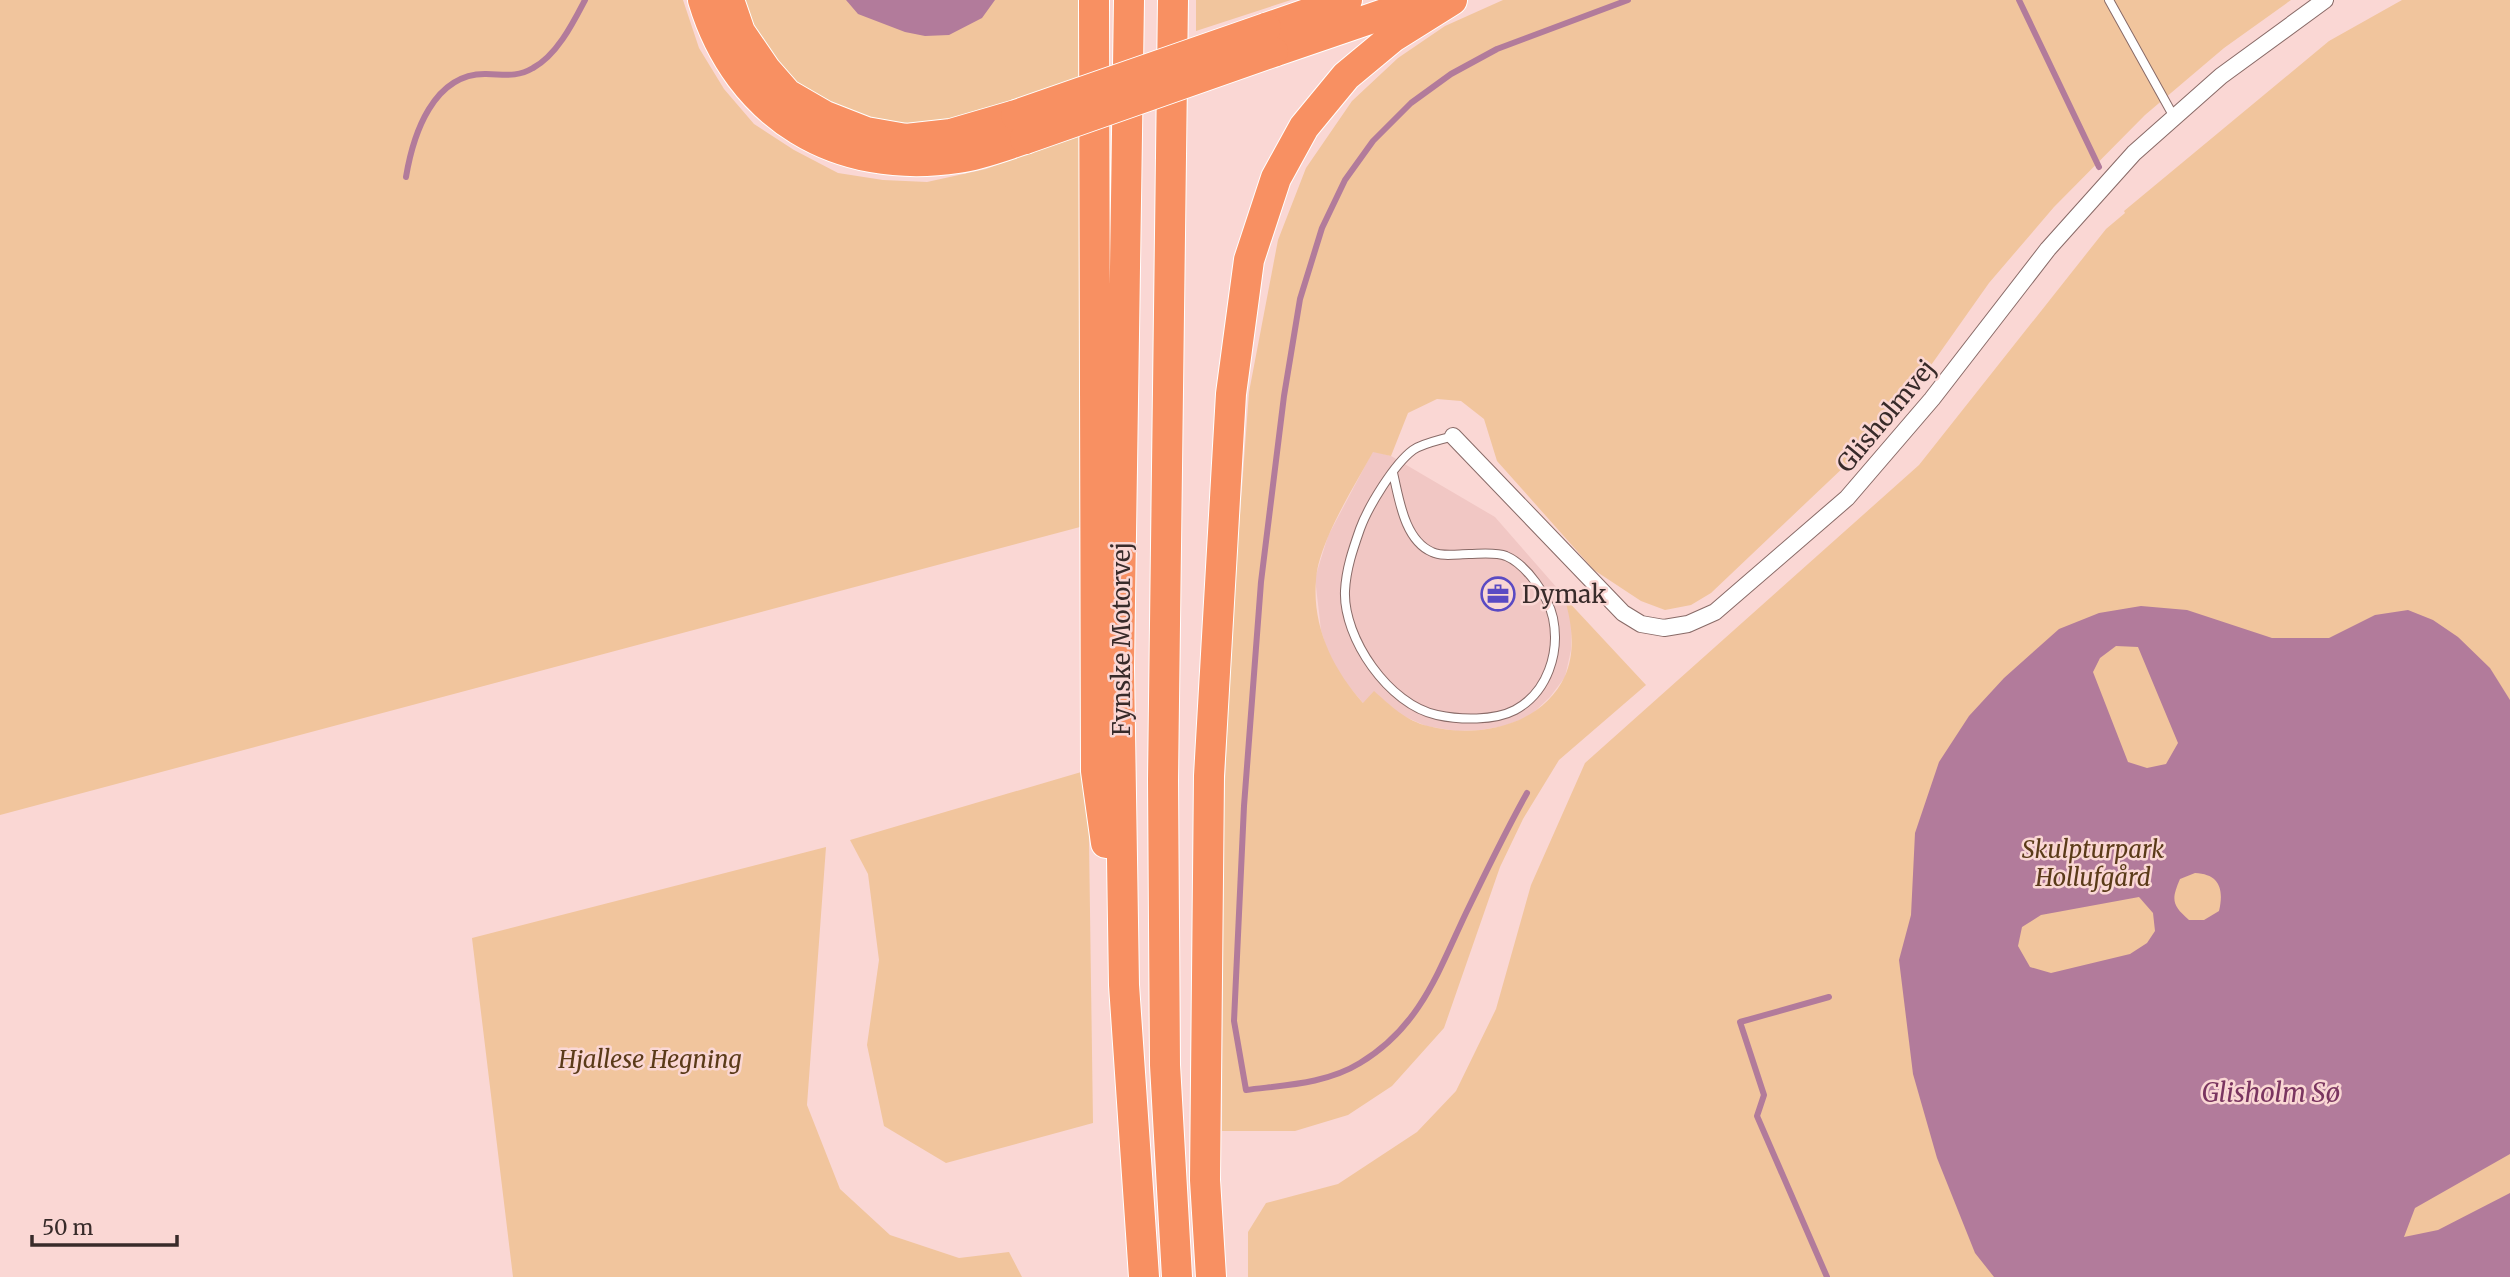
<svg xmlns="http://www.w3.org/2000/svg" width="2510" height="1277" viewBox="0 0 2510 1277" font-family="Merriweather,serif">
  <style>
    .built { fill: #f1c7c4 }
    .green { fill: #f1c59d }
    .water { fill: #b27b9b; fill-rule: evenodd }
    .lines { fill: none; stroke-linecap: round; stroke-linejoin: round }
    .stream { stroke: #b27b9b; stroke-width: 6 }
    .lane-casing { stroke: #886a67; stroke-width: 10 }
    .street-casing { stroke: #886a67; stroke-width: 18 }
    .highway-casing { stroke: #fff; stroke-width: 32 }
    .lane { stroke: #fff; stroke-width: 8 }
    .street { stroke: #fff; stroke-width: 16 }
    .highway { stroke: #f89062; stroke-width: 30 }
    .highway-bridge-casing { stroke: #fff; stroke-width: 32; stroke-linecap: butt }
    .highway-bridge { stroke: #f89062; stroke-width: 30 }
    .labels { text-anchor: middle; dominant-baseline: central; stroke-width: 5; stroke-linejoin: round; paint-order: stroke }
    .street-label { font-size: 24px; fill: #382b2a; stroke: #fad7d4 }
    .poi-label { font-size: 24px; fill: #382b2a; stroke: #fad7d4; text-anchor: start }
    .park-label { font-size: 24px; font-style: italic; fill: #5b3b19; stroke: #fad7d4 }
    .water-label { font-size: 26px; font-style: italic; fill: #7a3560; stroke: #fad7d4 }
  </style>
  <rect width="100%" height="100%" fill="#fad7d4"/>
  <path class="built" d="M1373,451L1391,456L1495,517L1564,596L1572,621L1571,650L1565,677L1550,697L1530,716L1504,726L1481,730L1456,731L1426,726L1401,715L1374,692L1364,704L1344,681L1328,653L1321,630L1315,578L1328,536Z"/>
  <path class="green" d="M0,0H683L699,48L724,89L754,124L794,150L838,173L883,180L927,182L986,169L1079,135L1080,527L0,815Z
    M740,0H1079V81L959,122L896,128L802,92L757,39Z
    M1196,0H1291L1196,31Z
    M1503,0H2291L2224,48L2145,115L2054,207L1989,283L1929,368L1866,446L1711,593L1691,605L1665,610L1641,601L1594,570L1497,461L1484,419L1461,401L1437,399L1408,413L1391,456L1373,452C1355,485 1318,543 1316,580C1312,627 1333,669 1363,703L1374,691C1390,705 1406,721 1428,726C1477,739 1542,726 1565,676C1576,651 1572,622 1564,597L1646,685L1559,760L1523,819L1500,867L1444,1028L1392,1086L1348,1115L1295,1131H1222L1223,827L1232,624L1249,392L1278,240L1306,168L1352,101L1398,58L1445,26Z
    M2402,0H2510V1277H1248V1232L1266,1203L1338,1184L1417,1132L1456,1091L1496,1009L1531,885L1585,763L1919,465L2106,229L2125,213L2124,211L2329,41Z
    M1088,770L1093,1123L946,1163L884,1126L867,1045L879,960L868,874L850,840Z
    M826,847L807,1105L840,1189L890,1235L959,1258L1009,1252L1022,1277H513L472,938Z"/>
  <path class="water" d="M846,0H995L982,18L949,35L925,36L905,32L858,14Z
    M2141,606L2187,610L2272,638H2329L2375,615L2408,610L2433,620L2458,637L2490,668L2510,700V1154L2415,1208L2404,1237L2438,1230L2510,1193V1277H1994L1975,1253L1937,1158L1913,1074L1899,960L1911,915L1915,833L1939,762L1969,716L2004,678L2059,629L2099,613ZM2116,646L2138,647L2178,743L2166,764L2147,768L2128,762L2093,672L2100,658ZM2195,873C2220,874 2224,890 2219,911L2204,920H2189C2172,905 2171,900 2180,879ZM2139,897L2153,913L2155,931L2147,943L2130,954L2051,973L2030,967L2018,946L2022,927L2041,915Z"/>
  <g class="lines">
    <path class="stream" d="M2019,0L2099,167
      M406,177C413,135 433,73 486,74C503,74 516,78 533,68C557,55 573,23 585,0
      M1527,793C1505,832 1486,872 1466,913C1438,972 1420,1027 1360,1063C1326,1084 1284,1085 1246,1090L1234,1021L1244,806L1261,582L1284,396L1300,299L1322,228L1345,180L1373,141L1411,103L1451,74L1497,49L1628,0
      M1827,1277L1757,1116L1764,1095L1740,1022L1829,997"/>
    <defs>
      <path id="lane" d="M2109,0L2174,117
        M1393,473C1399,498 1404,540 1432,552C1442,557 1458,554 1469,554C1479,554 1496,552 1506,556C1527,565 1548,596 1553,618C1560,652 1548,692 1515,710C1494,721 1460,720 1437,715C1389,705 1343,638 1345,591C1346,569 1353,549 1360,529C1368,507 1394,464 1413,450C1423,443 1441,440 1453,436"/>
      <path id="street" d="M1453,436L1623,613L1641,624L1664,628L1688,624L1715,612L1847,498L1932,399L2048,249L2134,153L2221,76L2325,0"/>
      <path id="highway" d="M703,0C738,117 838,176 958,158C980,155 1003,146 1025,139
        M729,0L740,32L766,70L787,94L825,116L866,132L906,139L951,134L1016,115
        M1094,0L1096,771L1106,843
        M1129,0L1119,668L1124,985L1144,1277
        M1173,0L1163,780L1165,1065L1177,1277
        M1266,28L1347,0
        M1273,52L1425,0
        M1211,1277L1205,1180L1209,776L1231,394L1249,260L1276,178L1304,127L1346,76L1393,37L1452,0"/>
    </defs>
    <use href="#lane" class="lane-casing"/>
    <use href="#street" class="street-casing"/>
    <use href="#highway" class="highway-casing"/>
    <use href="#lane" class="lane"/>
    <use href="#street" class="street"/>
    <use href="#highway" class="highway"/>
    <defs>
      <path id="highway-bridge" d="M1016,115L1266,28
        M1025,139L1273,52"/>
    </defs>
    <use href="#highway-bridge" class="highway-bridge-casing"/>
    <use href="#highway-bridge" class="highway-bridge"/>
  </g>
  <defs>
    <symbol id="office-ring" viewBox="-11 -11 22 22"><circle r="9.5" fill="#fad7d4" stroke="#5a4ac3" stroke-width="1.5"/><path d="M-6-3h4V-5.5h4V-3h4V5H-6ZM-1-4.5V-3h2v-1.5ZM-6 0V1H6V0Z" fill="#5a4ac3"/></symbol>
  </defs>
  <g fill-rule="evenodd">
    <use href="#office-ring" x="1479" y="575" width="38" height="38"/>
  </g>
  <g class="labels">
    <g class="street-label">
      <text transform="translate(1886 416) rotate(-50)">Glisholmvej</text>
      <text transform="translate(1121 639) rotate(-90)">Fynske Motorvej</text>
    </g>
    <g class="poi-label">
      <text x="1522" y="594">Dymak</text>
    </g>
    <g class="park-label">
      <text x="2093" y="849">Skulpturpark<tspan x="2093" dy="28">Hollufgård</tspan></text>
      <text x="650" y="1059">Hjallese Hegning</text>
    </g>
    <g class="water-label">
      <text x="2271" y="1092">Glisholm Sø</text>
    </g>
  </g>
  <path d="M32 1235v10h145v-10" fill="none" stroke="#382b2a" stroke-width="3.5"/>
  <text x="42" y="1235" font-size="21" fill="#382b2a" stroke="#fad7d4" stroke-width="5" paint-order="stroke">50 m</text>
</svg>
